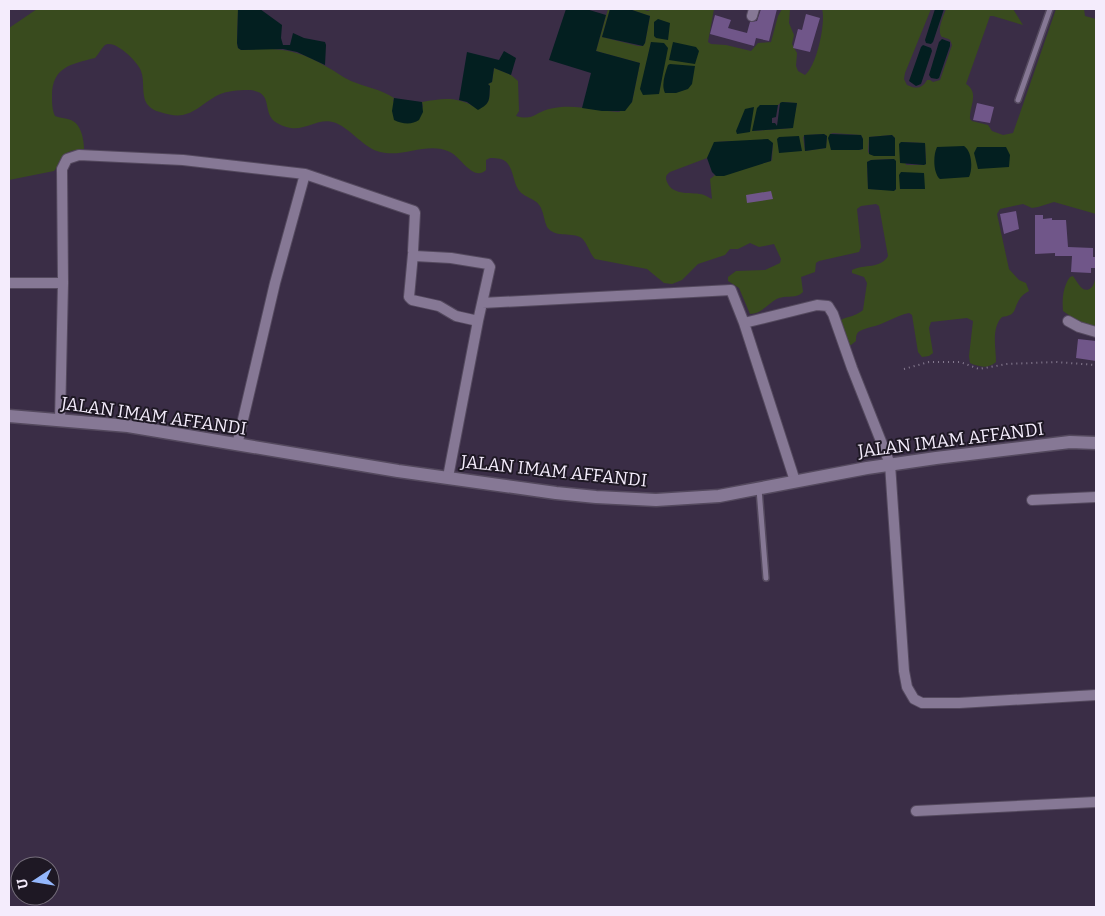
<svg xmlns="http://www.w3.org/2000/svg" width="1105" height="916" viewBox="0 0 1105 916" font-family="Bitter,serif">
  <style>
    .green { fill: #394b1e; fill-rule: evenodd }
    .water { fill: #031f20 }
    .building { fill: #705689 }
    .lines { fill: none; stroke-linecap: round; stroke-linejoin: round }
    .service-casing { stroke: #54495e; stroke-width: 8 }
    .minor-casing { stroke: #54495e; stroke-width: 12 }
    .tertiary-casing { stroke: #54495e; stroke-width: 15 }
    .path { stroke: #877c91; stroke-width: 2; stroke-dasharray: 1 4; stroke-linecap: butt }
    .service { stroke: #867895; stroke-width: 5 }
    .minor { stroke: #867895; stroke-width: 10 }
    .tertiary { stroke: #867895; stroke-width: 12 }
    .labels { text-anchor: middle; dominant-baseline: central; stroke-width: 4; stroke-linejoin: round; paint-order: stroke }
    .street-label { font-size: 18px; fill: #f4ecfc; stroke: #1e1824 }
  </style>
  <rect width="100%" height="100%" fill="#3a2d46"/>
  <path class="green" d="M37,9H238L237,43L238,48L241,50C276,47 297,49 327,67C335,71 342,77 351,81C365,87 381,89 394,98L393,101L423,107L422,102C444,98 458,96 478,109C491,103 489,100 490,86L488,84L492,82L494,68L511,75L518,81L519,111L516,116C533,121 534,113 549,109C575,103 594,111 619,112L632,102L640,63L596,51L608,9H610L602,37L638,46H643L645,43L650,16L629,9H641L648,11L652,9H714L708,42L711,44L726,45L751,51L758,43L771,42L778,16L782,9H790L789,23L794,35L792,44L797,53L796,66L798,71L805,75C817,66 826,22 822,9H931L905,73L904,79L907,85C916,89 922,89 927,80H930L933,82L940,80L952,45L950,40C949,39 943,37 942,37C936,31 944,15 946,9H1013L1023,25L993,16H990L966,84C980,93 969,107 970,119L972,121L988,125L992,131L1003,135L1013,133L1019,116L1056,9H1084L1085,16L1096,19V214L1054,202L1038,207L1032,208L1023,204L1000,209L997,214L1009,269L1019,280L1026,283L1029,291C1025,293 1021,296 1019,300C1013,310 1017,315 1002,317C991,328 996,348 996,362C988,369 979,367 970,363L969,356L973,321L967,318L931,322L929,328L933,353L929,356L922,357L918,352L912,315L909,313C895,316 885,324 871,327C868,328 863,329 860,331C856,333 856,337 856,341L851,345L848,344C829,310 846,324 863,310L867,283L864,277L852,273V270C864,264 881,269 888,256L879,206L876,204L861,206L857,209L861,247L859,252L819,261L816,263L815,272L801,277L803,292C796,299 788,295 779,298C769,302 762,314 750,314L739,288L728,281V277L736,271L765,270L780,263L781,259L774,244L759,247L750,243L738,249H730L725,255L698,264L682,280L672,284L664,283L647,269L595,259C589,253 587,241 580,237C569,232 555,238 547,227C544,221 544,214 541,208C537,198 523,198 518,189C513,181 513,167 505,161C501,158 494,158 490,158L486,160V170C473,182 461,157 450,152C427,141 405,158 380,152C364,148 352,130 336,123C315,115 303,138 277,123C260,113 276,91 248,90C239,90 226,91 218,95C195,108 189,122 160,112C155,111 150,108 147,104C141,95 145,81 141,71C138,62 113,37 104,46C101,49 98,55 95,58C71,64 52,67 52,96C52,103 52,109 55,116C60,118 65,118 71,120C81,124 84,139 84,149C76,150 67,150 62,157C58,162 58,167 54,171L9,180V28ZM651,42L662,76L659,93L648,57ZM782,102L797,103L792,128L753,131L760,105H778ZM833,133L861,135L863,139V149L859,150H831L830,134ZM824,134L827,136L826,148L805,151L803,137L806,135ZM892,135L895,138V156L871,155L868,152L869,137ZM734,141L773,143L772,160L771,161L716,176L715,175L710,179L712,199C709,198 707,196 704,195C693,191 673,197 667,182C665,177 666,175 670,172L707,158L715,142ZM901,142L925,143L926,164L924,165H906ZM894,159L896,162V190L868,189L867,162L871,160Z
    M1073,276C1077,281 1083,296 1092,287C1094,285 1095,279 1096,276V330L1082,324L1063,311C1062,300 1063,286 1070,277Z"/>
  <path class="water" d="M238,9H260L282,25L281,38L283,45H290L293,33L304,38L325,42L326,45L325,65L297,52L283,49L241,50L238,48L237,43Z
    M566,9H586L606,15L596,51L640,63L632,102L625,111H602L582,108L591,73L549,60Z
    M610,9H629L650,16L645,43L643,46L602,37Z
    M935,9H944L933,42L931,44L926,43L925,40Z
    M658,19L670,23L668,40L656,38L654,36V22Z
    M942,39L950,42V46L939,78L937,79L931,78L929,75L939,42Z
    M651,42L664,43L668,48L659,94L643,95L640,89Z
    M673,42L696,47L699,51L695,64L669,60Z
    M923,45L931,48L932,51L921,84L916,86L909,81L921,47Z
    M504,51L516,58L511,75L494,68L492,82L488,84L490,86C489,100 491,103 478,110L467,102L459,100L467,52L499,60Z
    M670,64L695,66L692,84L688,89L676,93H665C661,85 665,74 668,65Z
    M394,98L422,102L423,112L419,120C412,125 402,124 394,120L392,111Z
    M782,102L797,103L793,128L752,131L757,108L760,105H778L776,117L772,118V123H775L777,126L780,103Z
    M754,107L750,132L737,134L736,131L745,109Z
    M824,134L827,136L826,148L805,151L804,135Z
    M830,134L861,135L863,139V149L859,150H831L828,138Z
    M892,135L895,138V156H874L869,154V137Z
    M799,136L802,151L779,153L777,139L779,137Z
    M768,139L773,143L771,161L724,176H716L712,172L707,158L714,142Z
    M901,142L925,143L926,164L924,165L900,163L899,144Z
    M964,146C972,151 973,169 969,177L940,179C933,173 933,155 937,147Z
    M977,147H1006L1010,155L1009,167L978,169L974,153Z
    M894,159L896,161V189L894,191L868,189L867,162L871,160Z
    M901,172L924,173L925,189H900L899,175Z"/>
  <path class="building" d="M761,9H777L769,41L756,38L754,46L710,34L715,15L731,20L728,28L747,33L750,22L757,21Z
    M806,14L820,18L810,52L793,48L798,29L802,30Z
    M977,103L994,107L990,123L973,120Z
    M771,191L773,199L747,203L746,195Z
    M1016,211L1019,229L1004,234L1000,214Z
    M1035,215H1043V219L1052,218V220H1066L1068,247L1093,248V257H1096V268H1091V273L1071,272L1072,256H1055V253L1035,254Z
    M1078,339L1096,341V361L1076,358Z"/>
  <g class="lines">
    <defs>
      <path id="service" d="M1018,100L1050,9
        M759,489L766,578"/>
      <path id="minor" d="M752,16L754,9
        M413,254L409,297L412,300L439,306L456,316L478,321
        M9,283H63
        M482,303L731,290L744,323L795,481
        M1068,321L1079,327L1096,332
        M744,323L817,305L828,306L833,314L852,368L890,464L904,671L907,687L914,699L922,703H959L1096,695
        M60,420L63,283L62,169L67,159L79,155L183,160L305,174L414,211L415,213L413,251L415,256L451,258L488,264L490,267L478,321L448,477
        M237,445L275,283L305,174
        M1032,500L1096,497
        M916,811L1096,802"/>
      <path id="tertiary" d="M9,416L128,426L398,471L556,493L596,497L656,500L719,496L867,468L936,458L1070,442L1096,443"/>
    </defs>
    <use href="#service" class="service-casing"/>
    <use href="#minor" class="minor-casing"/>
    <use href="#tertiary" class="tertiary-casing"/>
    <path class="path" d="M904,369L929,362H960L979,369L1007,364L1056,362L1096,365"/>
    <use href="#service" class="service"/>
    <use href="#minor" class="minor"/>
    <use href="#tertiary" class="tertiary"/>
  </g>
  <g class="labels">
    <g class="street-label">
      <text transform="translate(154 416) rotate(8)">JALAN IMAM AFFANDI</text>
      <text transform="translate(951 440) rotate(-7)">JALAN IMAM AFFANDI</text>
      <text transform="translate(554 471) rotate(6)">JALAN IMAM AFFANDI</text>
    </g>
  </g>
  <rect width="1105" height="916" fill="none" stroke="#f4ecfc" stroke-width="20"/>
  <g transform="translate(35 881) rotate(258)"><circle r="24" fill="#1e1824" stroke="#746d7a"/>
  <path d="M0-4L9 19L0 12L-9 19Z" fill="#94b7fd"/>
  <text y="-8" font-size="14" font-weight="bold" text-anchor="middle" fill="#f4ecfc">U</text>
  </g>
</svg>
